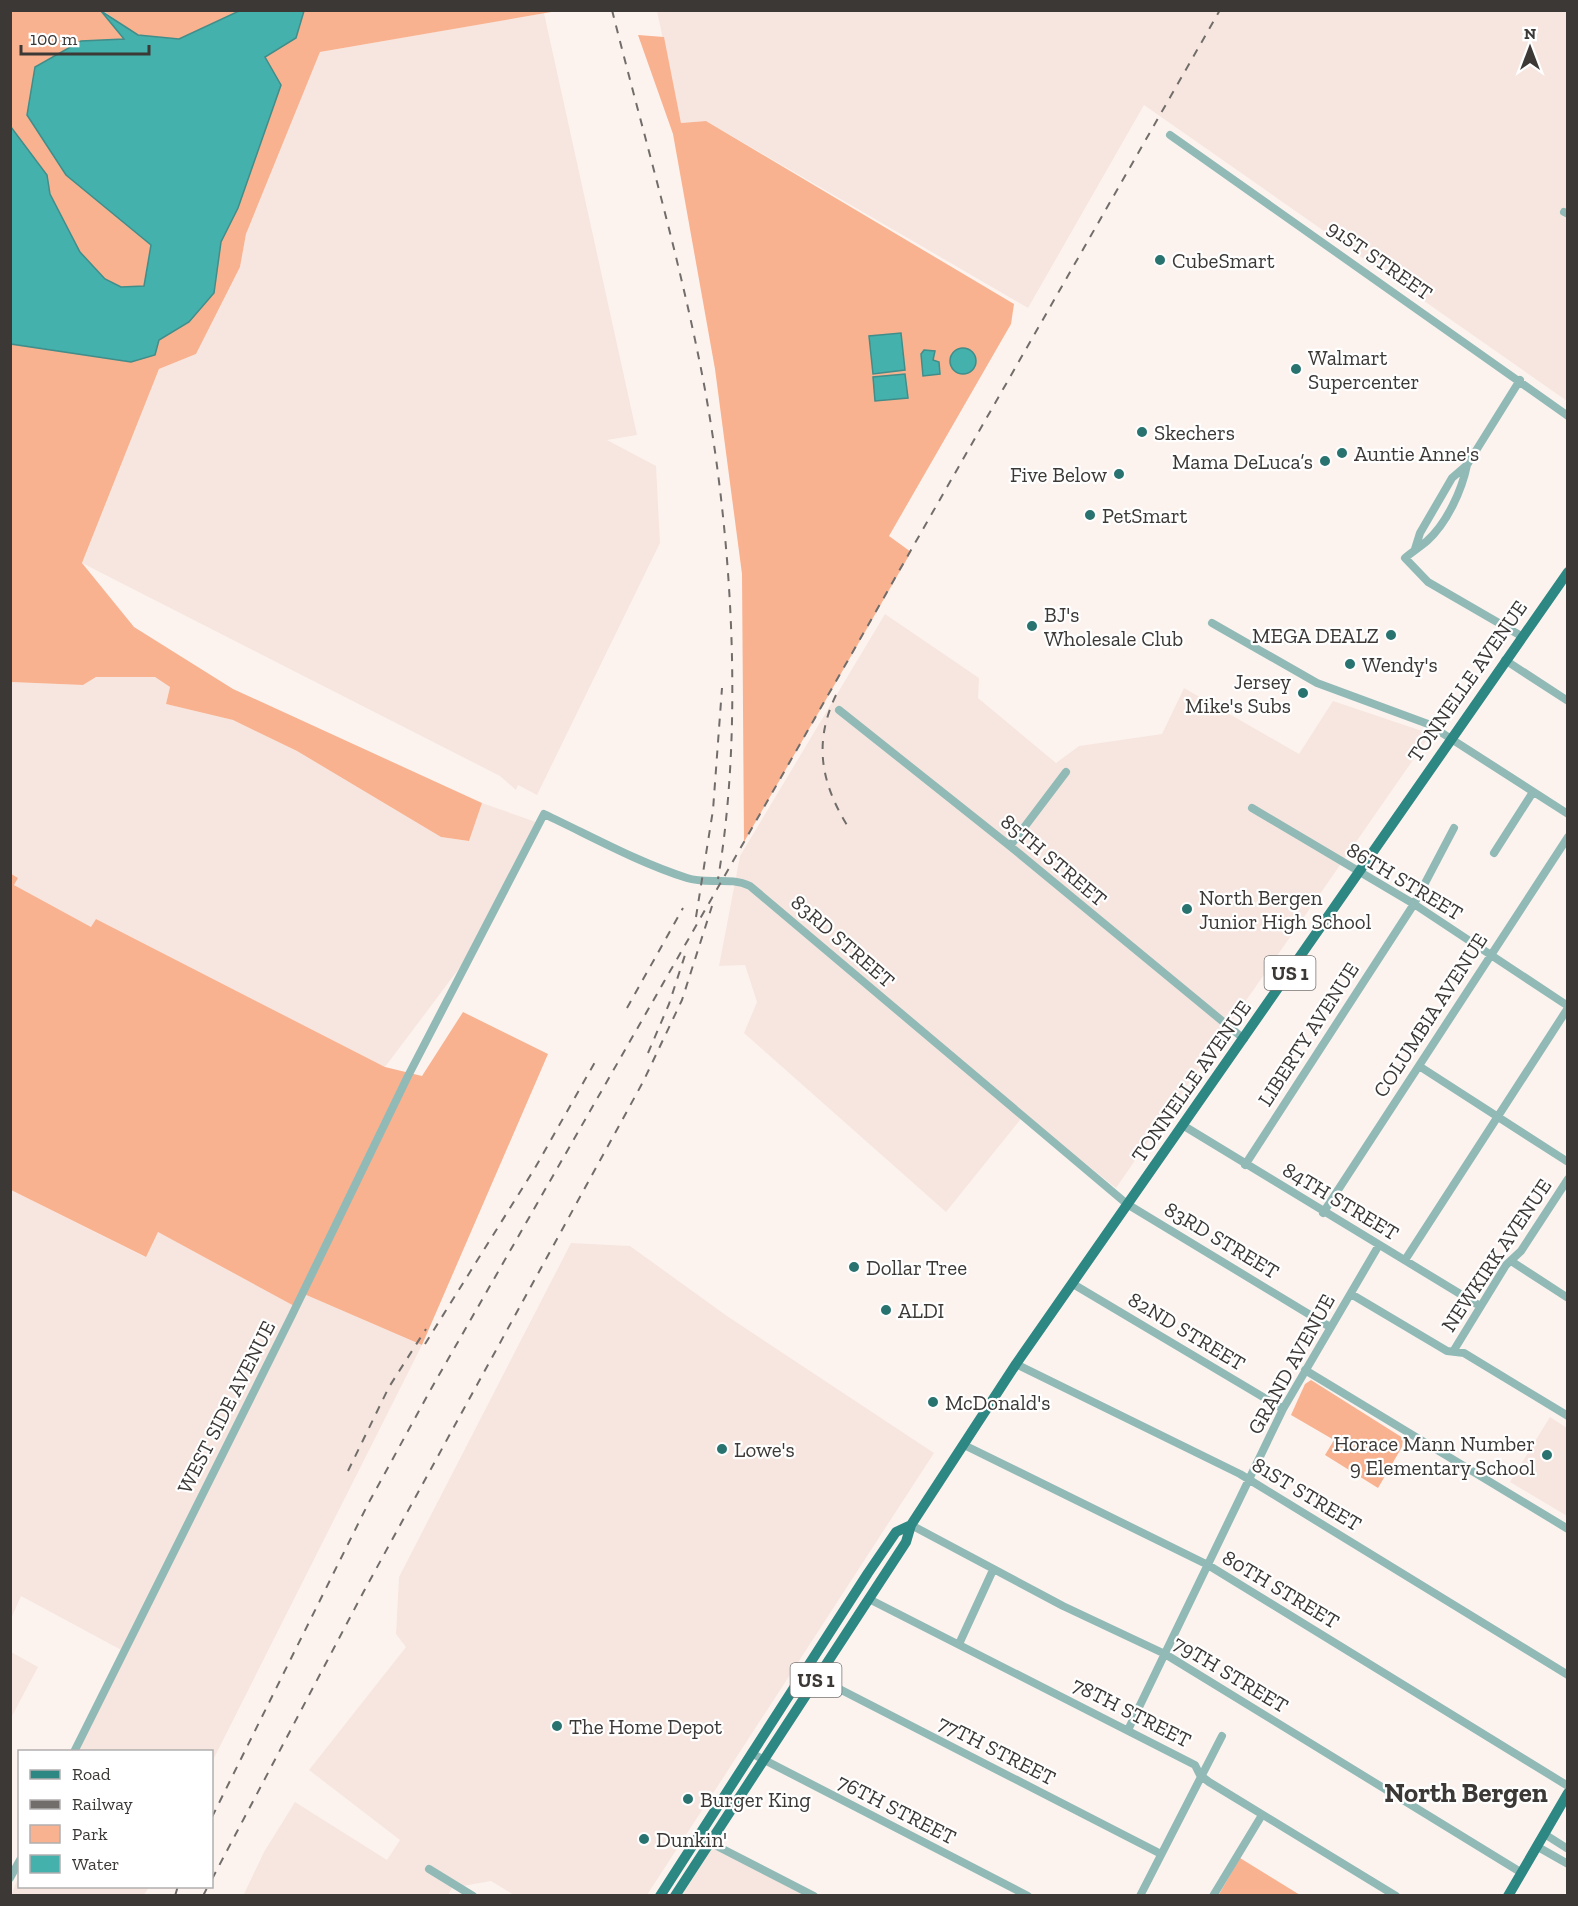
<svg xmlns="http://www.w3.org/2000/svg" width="1578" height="1906" viewBox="0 0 1578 1906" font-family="'Zilla Slab',serif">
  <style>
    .built { fill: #f7e6df }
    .green { fill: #f8b290 }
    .water { fill: #44b1ac; stroke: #418d89; stroke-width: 1.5 }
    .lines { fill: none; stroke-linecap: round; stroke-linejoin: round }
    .minor { stroke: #91bab7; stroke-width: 8 }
    .major { stroke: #2d8783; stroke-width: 10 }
    .rail { stroke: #716d6a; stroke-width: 2; stroke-dasharray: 8 8; stroke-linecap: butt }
    .poi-dot { fill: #28726f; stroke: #fff; stroke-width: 2 }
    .labels { text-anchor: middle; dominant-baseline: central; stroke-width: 4.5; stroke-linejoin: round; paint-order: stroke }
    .shield { fill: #fff; stroke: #767472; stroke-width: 1.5 }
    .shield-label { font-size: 20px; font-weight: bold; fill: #3b3836 }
    .poi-label { font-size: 21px; fill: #3b3836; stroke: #fff; text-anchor: start }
    .street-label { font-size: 21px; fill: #3b3836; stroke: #fff }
    .district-label { font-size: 27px; font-weight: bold; fill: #3b3836; stroke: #fff }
  </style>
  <rect width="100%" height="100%" fill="#fcf3ef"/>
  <path class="built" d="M657,11H1567V401L1144,105L1028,308L706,121L681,123Z
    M544,13L637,435L607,440L656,466L660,543L537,795L518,785L516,790L500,776L82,563L159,369L196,354L240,267L246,234L320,52Z
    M885,614L979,678L978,698L1056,763L1079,746L1162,734L1184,688L1299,754L1333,701L1431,734L1116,1188L1024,1115L946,1212L744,1033L757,1002L745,965L719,966L740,856Z
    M96,677H155L170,687L166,704L233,720L297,751L441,837L469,841L482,803L536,822L476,946L385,1067L96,919L92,928L14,885L18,878L11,873V682L83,685Z
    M11,1190L145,1257L158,1232L296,1307L304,1294L422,1345L212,1762V1752L78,1751L125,1652L21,1596L11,1619Z
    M571,1243L630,1246L727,1316L934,1453L647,1895H514L491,1881L452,1888L448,1895L243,1896L264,1852L295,1802L387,1860L400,1840L309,1770L406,1647L396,1634L399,1577Z
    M1550,1417L1567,1428V1516L1510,1482Z
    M11,1652L38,1667L11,1718Z
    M711,1846L810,1896H679Z
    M19,1876L20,1886L149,1887L144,1895H11Z"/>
  <path class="green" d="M10,11H101L125,40L81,41L66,175L151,245L144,286L121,287L104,279L80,252L50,194L47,175L11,127Z
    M103,11H239L179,39L138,35Z
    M304,11H557L320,52L246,234L240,267L196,354L159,369L82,563L134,627L233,689L482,803L469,841L441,837L297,751L233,720L166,704L170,687L155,677H96L83,685L11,682L10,344L131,362L159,340L189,322L214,293L221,242L238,208L264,57L296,38Z
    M638,35L664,37L681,123L706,121L1014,304L1011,324L889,536L911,552L744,842L742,574L715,369L673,134Z
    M10,873L18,878L14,885L91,927L96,919L385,1067L422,1076L463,1012L548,1054L422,1345L304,1294L296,1307L158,1232L146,1257L11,1190Z
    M1311,1380L1403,1438L1402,1447L1378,1488L1325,1455L1334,1440L1291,1415L1305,1384Z
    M1240,1858L1300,1895L1218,1896Z"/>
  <path class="water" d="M101,11L138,35L179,39L239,11H304L296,38L265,57L281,85L238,208L221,242L214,293L189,322L159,340L155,355L131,362L11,344V127L47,175L50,194L80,252L105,279L121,287L144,286L151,245L66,175L27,115L35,67L81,41L124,39Z
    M901,333L905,370L873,374L869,336Z
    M950 361a13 13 0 1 1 26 0a13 13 0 1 1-26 0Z
    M924,350L935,351L933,360L939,362L940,374L923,376L921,354Z
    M905,374L908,398L875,401L873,377Z"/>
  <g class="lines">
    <path class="minor" d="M1170,135L1568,416
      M1564,212L1568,214
      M1467,465C1462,490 1447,523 1427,541C1420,547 1412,552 1405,558L1428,582L1523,637
      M1415,549L1420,533L1452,478L1467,465L1520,380
      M1212,623L1317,683L1428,724L1568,814
      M1505,660L1568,701
      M839,710L1010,846L1244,1039
      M1252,808L1414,904L1568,1006
      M1010,846L1066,772
      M1494,853L1533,792
      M1419,1066L1568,1162
      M1184,1126L1480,1306
      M1245,1165L1414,904L1454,828
      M1323,1213L1568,837
      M1405,1260L1568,1008
      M1511,1261L1568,1298
      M1073,1284L1283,1409
      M1351,1294L1447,1351L1464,1353L1568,1416
      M1454,1350L1506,1265L1521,1251L1568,1179
      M1016,1364L1240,1474L1568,1675
      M1305,1370L1568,1529
      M964,1445L1208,1565L1568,1786
      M911,1525L1063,1606L1165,1654L1522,1873
      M869,1599L1195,1765L1200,1775L1209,1782L1396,1896
      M959,1644L993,1570
      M818,1678L1161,1854
      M1128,1730L1283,1409L1379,1245
      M74,1752L292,1315L408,1076L544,814C591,836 637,862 687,878C708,885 730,876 750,886L1127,1204L1330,1327
      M751,1753L1028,1896
      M1546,1835L1568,1849
      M709,1842L814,1896
      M1538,1847L1568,1864
      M429,1869L473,1896
      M10,1878L20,1860
      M1140,1896L1222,1736
      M1213,1896L1262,1815"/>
    <path class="major" d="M660,1896L868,1573L896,1532L911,1525
      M675,1896L906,1542L911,1525L1016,1364L1568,572
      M1508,1896L1568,1793"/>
    <path class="rail" d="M612,10C643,133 679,255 703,379C732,532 744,726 718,879
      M836,695C814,741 820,781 847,825
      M696,917L713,810L722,688
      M627,1008L683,908
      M648,1053L669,1004L686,952
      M425,1344L535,1168L595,1062
      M348,1471L389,1387L426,1329
      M212,1817L368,1504L431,1389L1220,10
      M212,1879L364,1591L643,1082L682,1000L712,906
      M175,1896L178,1886
      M203,1896L208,1886"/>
  </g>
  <g class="poi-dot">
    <circle cx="1160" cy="260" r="6"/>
    <circle cx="1296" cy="369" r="6"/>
    <circle cx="1142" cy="432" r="6"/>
    <circle cx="1342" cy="453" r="6"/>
    <circle cx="1325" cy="461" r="6"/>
    <circle cx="1119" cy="474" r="6"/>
    <circle cx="1090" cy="515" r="6"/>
    <circle cx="1032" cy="626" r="6"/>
    <circle cx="1391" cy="635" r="6"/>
    <circle cx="1350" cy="664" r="6"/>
    <circle cx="1303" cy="693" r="6"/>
    <circle cx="1187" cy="909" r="6"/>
    <circle cx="854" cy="1267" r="6"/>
    <circle cx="886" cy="1310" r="6"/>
    <circle cx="933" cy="1402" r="6"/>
    <circle cx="722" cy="1449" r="6"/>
    <circle cx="1547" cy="1455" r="6"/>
    <circle cx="557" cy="1726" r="6"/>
    <circle cx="688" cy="1799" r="6"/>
    <circle cx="644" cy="1839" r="6"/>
  </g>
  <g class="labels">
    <g class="shield">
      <rect x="1264.5" y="956" width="51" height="34" rx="4.5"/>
      <rect x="790.5" y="1663" width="51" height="34" rx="4.5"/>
    </g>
    <g class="shield-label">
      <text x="1290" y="973">US 1</text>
      <text x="816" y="1680">US 1</text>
    </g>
    <g class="poi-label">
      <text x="1172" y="260">CubeSmart</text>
      <text x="1308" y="357">Walmart<tspan x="1308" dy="24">Supercenter</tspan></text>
      <text x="1154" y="432">Skechers</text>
      <text x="1354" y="453">Auntie Anne's</text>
      <text x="1313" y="461" text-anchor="end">Mama DeLuca’s</text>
      <text x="1107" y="474" text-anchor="end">Five Below</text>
      <text x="1102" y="515">PetSmart</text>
      <text x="1044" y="614">BJ's<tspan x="1044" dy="24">Wholesale Club</tspan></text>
      <text x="1379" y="635" text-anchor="end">MEGA DEALZ</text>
      <text x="1362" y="664">Wendy's</text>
      <text x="1291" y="681" text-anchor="end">Jersey<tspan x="1291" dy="24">Mike's Subs</tspan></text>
      <text x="1199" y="897">North Bergen<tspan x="1199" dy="24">Junior High School</tspan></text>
      <text x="866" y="1267">Dollar Tree</text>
      <text x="898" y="1310">ALDI</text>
      <text x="945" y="1402">McDonald's</text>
      <text x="1535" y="1443" text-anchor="end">Horace Mann Number<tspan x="1535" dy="24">9 Elementary School</tspan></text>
      <text x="734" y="1449">Lowe's</text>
      <text x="569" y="1726">The Home Depot</text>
      <text x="700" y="1799">Burger King</text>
      <text x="656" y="1839">Dunkin'</text>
    </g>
    <g class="street-label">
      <text transform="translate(1380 260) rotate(35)">91ST STREET</text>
      <text transform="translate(1467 681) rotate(-55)">TONNELLE AVENUE</text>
      <text transform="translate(1054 860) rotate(40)">85TH STREET</text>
      <text transform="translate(1405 881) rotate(31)">86TH STREET</text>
      <text transform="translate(843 941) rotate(41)">83RD STREET</text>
      <text transform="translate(1430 1015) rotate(-57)">COLUMBIA AVENUE</text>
      <text transform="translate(1308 1034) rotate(-57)">LIBERTY AVENUE</text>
      <text transform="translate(1191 1081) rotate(-55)">TONNELLE AVENUE</text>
      <text transform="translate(1341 1201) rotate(31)">84TH STREET</text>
      <text transform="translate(1222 1240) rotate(31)">83RD STREET</text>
      <text transform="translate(1496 1255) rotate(-56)">NEWKIRK AVENUE</text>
      <text transform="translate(1187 1331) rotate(31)">82ND STREET</text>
      <text transform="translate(1291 1364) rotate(-61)">GRAND AVENUE</text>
      <text transform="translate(226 1407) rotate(-63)">WEST SIDE AVENUE</text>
      <text transform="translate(1307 1494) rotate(31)">81ST STREET</text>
      <text transform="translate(1281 1589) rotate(31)">80TH STREET</text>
      <text transform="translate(1231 1674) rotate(31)">79TH STREET</text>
      <text transform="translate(1132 1712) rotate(27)">78TH STREET</text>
      <text transform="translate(997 1750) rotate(27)">77TH STREET</text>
      <text transform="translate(897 1809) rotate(27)">76TH STREET</text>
    </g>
    <g class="district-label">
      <text x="1466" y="1793">North Bergen</text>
    </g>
  </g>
  <rect width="1578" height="1906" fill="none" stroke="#3b3836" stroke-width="24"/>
  <rect x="18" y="1750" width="195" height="138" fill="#ffffff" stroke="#b1afaf" stroke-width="1.5"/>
  <rect x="30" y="1770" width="30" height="9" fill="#2d8783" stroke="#b1afaf" stroke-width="1.5"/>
  <text x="72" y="1780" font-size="18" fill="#3b3836">Road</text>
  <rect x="30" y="1800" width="30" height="9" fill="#716d6a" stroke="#b1afaf" stroke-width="1.5"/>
  <text x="72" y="1810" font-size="18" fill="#3b3836">Railway</text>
  <rect x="30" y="1825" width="30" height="18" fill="#f8b290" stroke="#b1afaf" stroke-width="1.5"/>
  <text x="72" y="1840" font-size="18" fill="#3b3836">Park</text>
  <rect x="30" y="1855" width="30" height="18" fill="#44b1ac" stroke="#b1afaf" stroke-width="1.5"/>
  <text x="72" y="1870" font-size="18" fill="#3b3836">Water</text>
  <g transform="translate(1530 48)" stroke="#ffffff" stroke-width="4.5" paint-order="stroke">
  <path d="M0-4.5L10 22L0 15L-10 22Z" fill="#3b3836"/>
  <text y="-9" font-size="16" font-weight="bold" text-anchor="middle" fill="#3b3836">N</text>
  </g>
  <path d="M21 45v9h128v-9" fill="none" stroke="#3b3836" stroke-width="3"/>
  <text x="30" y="45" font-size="18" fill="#3b3836" stroke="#ffffff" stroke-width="4.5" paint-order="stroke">100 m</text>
</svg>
